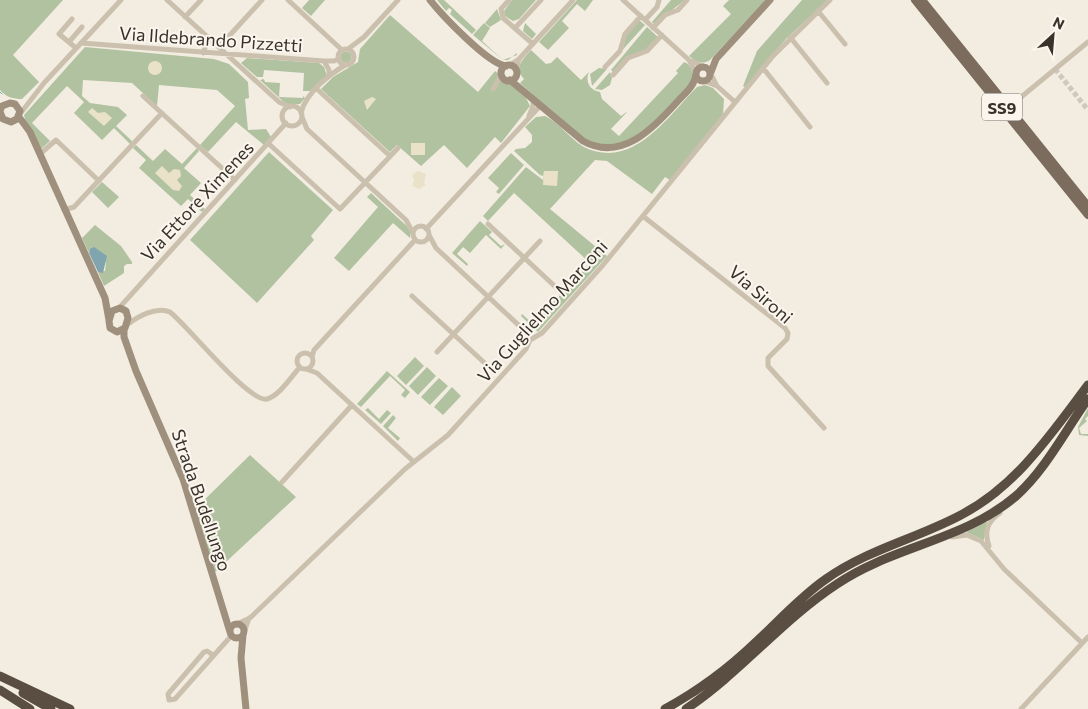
<svg xmlns="http://www.w3.org/2000/svg" width="1088" height="709" viewBox="0 0 1088 709" font-family="Commissioner,sans-serif">
  <style>
    .green { fill: #b1c2a1 }
    .plaza { fill: #eae1c9 }
    .water { fill: #81a5af }
    .lines { fill: none; stroke-linecap: round; stroke-linejoin: round }
    .stream { stroke: #81a5af; stroke-width: 1 }
    .street-tunnel { stroke: #cec8bd; stroke-width: 5; stroke-dasharray: 5 2.5; stroke-linecap: butt }
    .street { stroke: #cbc0ad; stroke-width: 5 }
    .secondary { stroke: #9f907e; stroke-width: 7 }
    .primary { stroke: #7b6c5d; stroke-width: 8 }
    .highway { stroke: #5a4e43; stroke-width: 9 }
    .labels { text-anchor: middle; dominant-baseline: central; stroke-width: 4; stroke-linejoin: round; paint-order: stroke }
    .shield { fill: #faf6ee; stroke: #736d66; stroke-width: 1 }
    .shield-label { font-size: 16px; font-weight: bold; fill: #39322b }
    .street-label { font-size: 18px; fill: #39322b; stroke: #faf6ee }
  </style>
  <rect width="100%" height="100%" fill="#f3ede1"/>
  <path class="green" d="M0,0H63L13,55L39,82L22,99C13,99 6,97 0,90Z
    M309,0H325L311,16L302,8Z
    M437,0H444L476,30L472,34L450,14L452,10L449,8L446,11Z
    M512,0H536L519,19L513,21L505,16L504,11Z
    M577,0H593L585,11L577,4L562,21L569,28L548,50L539,42Z
    M671,0H685L654,24L652,22Z
    M729,0H766L710,60C702,65 696,62 689,56L731,14L723,6Z
    M802,0H828L786,39L745,87L743,86L757,51Z
    M497,9L501,20L490,27L485,23Z
    M390,15L478,92L495,71L526,98L530,106L501,143L495,137L467,168L444,145L421,166L397,145L390,152L321,89L333,77L358,62L360,49Z
    M639,20L645,25L607,67L622,51L627,34Z
    M484,23L490,28L482,41L503,60H508L517,53V55L503,60L473,35Z
    M525,23L536,34L532,39L523,31Z
    M647,27L658,37L646,50L627,57L613,72L611,70Z
    M85,47L214,59L229,64L248,82L249,98L245,99L248,130L266,129L271,137L264,145L236,122L208,152L200,145L235,106L217,90L159,85L157,106L132,83L83,80L82,96L90,103L118,107L127,115L116,126L132,141L130,144L114,128L102,140L74,113L84,102L67,86L32,123L50,141L41,149L26,124L24,115Z
    M531,50L546,64L551,63L557,57L581,80L589,72C585,81 589,90 600,92L602,99L621,116L628,111L611,129L619,136L678,73L676,71L684,62C691,64 696,74 691,83C688,89 680,95 676,100C657,120 630,152 599,145C576,139 539,100 520,83L524,79C513,68 523,59 531,50Z
    M340.5 57a5.5 5.5 0 1 1 11 0a5.5 5.5 0 1 1-11 0Z
    M247,58L319,63L324,67L327,76L310,91H303L304,73L264,70L263,77H257L241,63Z
    M599,68L607,69L592,86L590,74Z
    M610,72L612,78L610,85L602,90L595,89Z
    M264,79L265,82L280,83L279,97L303,98V96L305,98L300,104L287,105L260,80Z
    M705,85L713,88L724,99L723,115L670,180L665,177L652,194L607,161L595,160L550,209L607,256L538,332L521,316L522,314L533,324L590,263L514,193L488,221L483,216L526,167L543,180V185L544,171L543,176L540,175L514,151L516,149L525,148L532,142V135L525,127L536,117L545,116C560,123 570,139 584,147C633,171 668,116 697,87Z
    M136,145L153,161L165,149L182,164L197,148L199,151L184,168L201,183L190,195L205,209L202,212L188,199L181,206L139,168L146,160L133,148Z
    M269,152L333,210L311,236L314,240L257,303L190,240Z
    M511,153L524,165L499,194L496,192L499,188L488,178Z
    M102,182L119,197L108,208L92,192Z
    M371,193L411,230L410,238L393,223L349,271L334,258L378,207L367,197Z
    M480,221L492,232L489,235L501,246L505,244L501,249L486,235L470,253L463,247L457,254L468,264L467,266L452,253Z
    M95,225L121,246L132,262V264H127L124,266V273L104,286L98,272L105,271L106,262L90,249L89,253L82,238Z
    M415,357L424,366L406,385L397,376Z
    M427,367L436,376L418,395L409,386Z
    M387,371L410,392L405,398L401,395L405,390L390,376L361,407L357,404Z
    M439,378L448,386L430,405L421,397Z
    M452,387L461,396L443,415L434,407Z
    M368,408L379,419L387,410L391,413L381,424L365,410Z
    M1088,408V416L1085,419L1087,421L1079,428L1081,434H1088V436L1079,435L1078,427Z
    M393,415L396,418L388,428L400,438L398,441L383,426Z
    M250,455L296,497L213,574L194,510Z
    M987,522L984,540L966,532L986,522Z"/>
  <path class="plaza" d="M148 68a7 7 0 1 1 14 0a7 7 0 1 1-14 0Z
    M372,97L376,99L367,110L364,101Z
    M92,108L98,113L105,112L112,118L104,126L88,112Z
    M411,143H425V155H411Z
    M162,166L169,173L174,169L180,170L181,176L177,180L182,186L179,191L173,190L155,173Z
    M418,171L426,174L424,183L426,185L419,189L412,186L414,181L412,175Z
    M544,171H558L557,186L543,185Z"/>
  <path class="water" d="M94,247L107,256L103,273L98,272L89,253L90,249Z"/>
  <g class="lines">
    <path class="stream" d="M0,92L2,94"/>
    <path class="street-tunnel" d="M1055,69L1088,110"/>
    <path class="street" d="M167,0L279,102L290,107
      M288,0L342,50
      M509,0L501,9L503,18L533,44
      M623,0L689,60L696,73
      M818,11L845,44
      M185,17L201,0
      M72,19L59,34L76,48
      M645,20L657,7L659,0
      M515,28L541,0
      M653,28L665,15L678,10L687,0
      M790,37L827,83
      M69,42L82,27
      M81,43L324,61H334L339,59
      M219,47L262,0
      M348,49L364,37L398,0
      M338 57a8 8 0 1 1 16 0a8 8 0 1 1-16 0Z
      M203,53L209,37
      M324,61L329,70V76
      M691,61L703,66
      M510,65L519,59L573,0
      M605,67L620,51L625,34L641,16
      M763,68L810,127
      M516,71L519,59
      M711,74L717,86
      M613,75L628,58L647,51L662,35
      M704,81L717,86L735,102
      M317,89L390,156
      M493,89L501,75
      M143,96L235,180
      M282 116a10 10 0 1 1 20 0a10 10 0 1 1-20 0Z
      M1009,107L1088,42
      M301,113C306,92 330,74 347,64
      M20,114L44,83L121,0
      M529,116L533,106V98
      M302,117L307,129L406,220L413,233
      M269,144L340,209L398,148
      M40,154L56,140L99,181
      M64,210L74,207L162,113
      M644,217L785,328L788,333L787,339L768,358V366L824,428
      M488,224L561,292
      M413 234a8 8 0 1 1 16 0a8 8 0 1 1-16 0Z
      M426,229L541,105
      M429,235L436,248L527,333L530,340
      M412,296L489,367
      M119,308L286,123
      M127,325C138,316 157,306 170,312C188,326 249,403 267,399C279,396 291,377 300,367
      M437,352L540,241
      M297 361a8 8 0 1 1 16 0a8 8 0 1 1-16 0Z
      M312,357L314,350L415,240
      M306,369L317,373L414,462
      M282,482L352,405
      M952,537L967,535L981,541L1004,569L1082,643
      M989,546C984,532 987,522 1000,513
      M239,623L250,618L405,469L448,435L526,349L530,340L542,333L603,265L773,56L830,0
      M245,630L249,618
      M213,655L207,651L204,652L168,694L169,700L175,699L232,635
      M1021,709L1088,637"/>
    <path class="secondary" d="M430,0C442,15 488,64 506,66
      M501 73a8 8 0 1 1 16 0a8 8 0 1 1-16 0Z
      M696 74a7 7 0 1 1 14 0a7 7 0 1 1-14 0Z
      M711,72L716,59L770,0
      M510,80L583,141C621,162 653,129 677,102C684,94 695,86 696,74
      M0,111L2,106L10,103L15,104L20,111L17,119L11,122L3,119L0,112
      M19,117L30,132L105,298L109,320
      M120,308L126,311L128,318L125,328L117,332L110,328L109,321L112,311Z
      M124,330V337L136,371L183,479L230,632
      M230 631a7 7 0 1 1 14 0a7 7 0 1 1-14 0Z
      M243,635L241,658L246,709"/>
    <path class="primary" d="M915,0L1088,215
      M922,0L1088,206"/>
    <path class="highway" d="M0,676L70,709
      M0,690L30,709
      M23,693L51,709
      M665,709C698,691 729,668 756,642C779,621 800,597 826,579C867,550 915,539 959,516C1016,487 1051,434 1088,385
      M686,709C741,672 782,620 837,584C893,546 965,540 1016,496C1046,469 1065,431 1088,399"/>
  </g>
  <g class="labels">
    <rect class="shield" x="982" y="93.5" width="40" height="27" rx="4"/>
    <g class="shield-label">
      <text x="1002" y="107">SS9</text>
    </g>
    <g class="street-label">
      <text transform="translate(211 39) rotate(4)">Via Ildebrando Pizzetti</text>
      <text transform="translate(197 201) rotate(-47)">Via Ettore Ximenes</text>
      <text transform="translate(761 294) rotate(41)">Via Sironi</text>
      <text transform="translate(542 311) rotate(-48)">Via Guglielmo Marconi</text>
      <text transform="translate(202 500) rotate(71)">Strada Budellungo</text>
    </g>
  </g>
  <g transform="translate(1053 35) rotate(26)" stroke="#faf6ee" stroke-width="4" paint-order="stroke">
  <path d="M0-4L9 19L0 12L-9 19Z" fill="#39322b"/>
  <text y="-8" font-size="14" font-weight="bold" text-anchor="middle" fill="#39322b">N</text>
  </g>
</svg>
